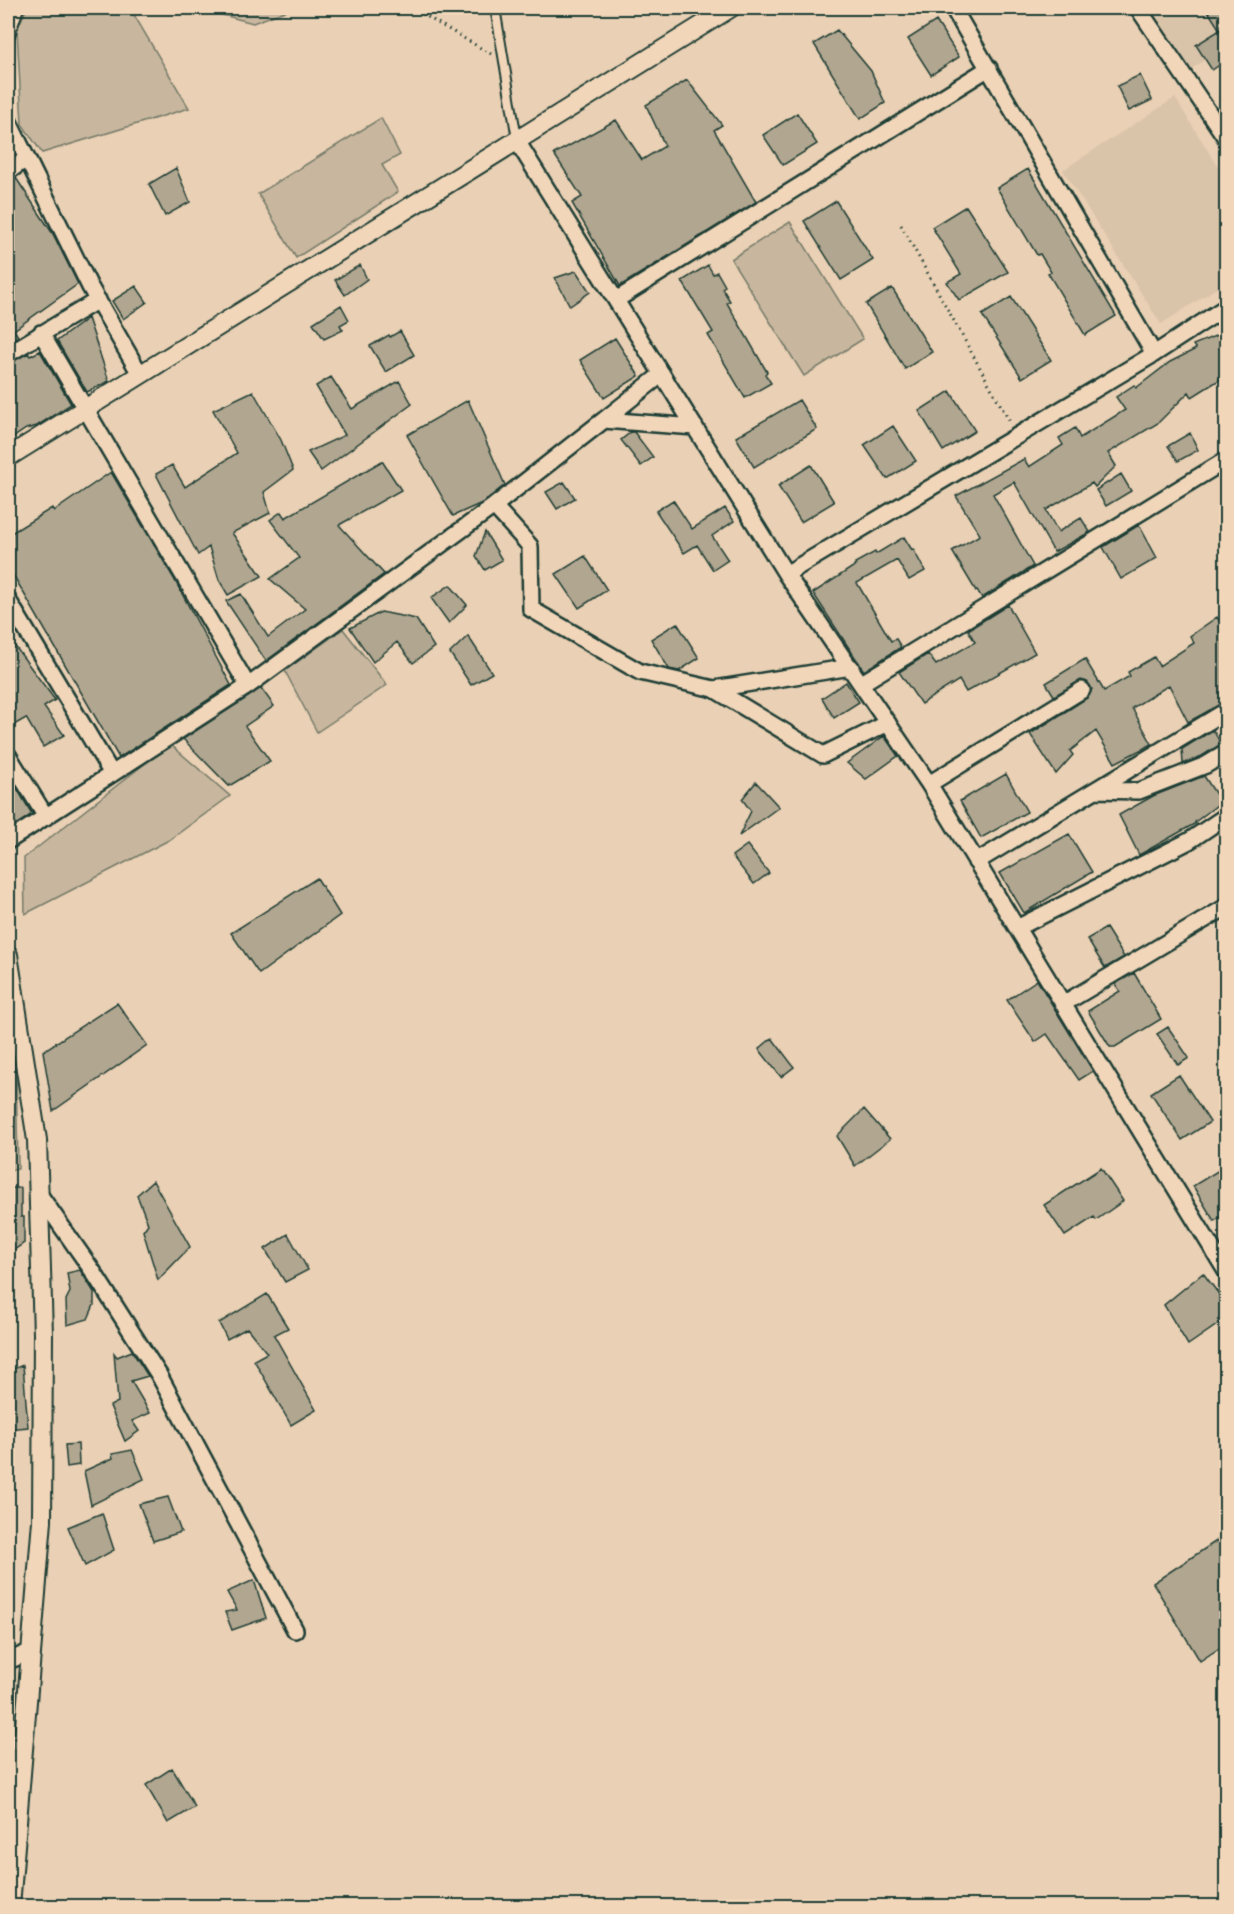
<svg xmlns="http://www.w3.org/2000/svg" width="1234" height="1914" viewBox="0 0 1234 1914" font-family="Mynerve,sans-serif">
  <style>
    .built { fill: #d9c3a9 }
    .green { fill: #c8b79e; stroke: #747a69; stroke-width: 1.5 }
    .building { fill: #b1a690; stroke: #1f3d34; stroke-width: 1.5 }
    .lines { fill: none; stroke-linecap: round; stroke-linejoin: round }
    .service-casing { stroke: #1f3d34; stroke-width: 12 }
    .minor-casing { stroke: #1f3d34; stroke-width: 20 }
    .tertiary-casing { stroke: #1f3d34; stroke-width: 22 }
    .path { stroke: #1f3d34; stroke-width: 3; stroke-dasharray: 1.5 4.5; stroke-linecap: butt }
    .service { stroke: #f2d6b9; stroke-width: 8 }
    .minor { stroke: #f2d6b9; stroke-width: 15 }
    .tertiary { stroke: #f2d6b9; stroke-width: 18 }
  </style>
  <rect width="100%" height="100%" fill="#ead0b4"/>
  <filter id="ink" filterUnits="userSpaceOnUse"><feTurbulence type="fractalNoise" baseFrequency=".0167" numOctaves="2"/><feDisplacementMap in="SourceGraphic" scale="12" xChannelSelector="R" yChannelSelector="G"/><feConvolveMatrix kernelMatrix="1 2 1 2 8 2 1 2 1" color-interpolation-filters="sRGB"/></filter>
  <g filter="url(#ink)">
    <path class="built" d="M1135,8H1223L1226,12V46L1179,77Z
      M1175,98L1226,180V282L1161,324L1063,170Z"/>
    <path class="green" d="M27,8H130L189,108L42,153L22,124L17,29Z
      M203,8H293L253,23L204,10Z
      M381,118L400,155L382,165L398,192L296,258L258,194Z
      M790,222L863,339L804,376L731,259Z
      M343,629L387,685L317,732L285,671Z
      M170,744L230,796L169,840L25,914L24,858Z
      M16,1067L18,1169L8,1171V1076Z"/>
    <path class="building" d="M1206,8H1227V60L1212,70L1196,45L1220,30Z
      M936,21L959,57L931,75L908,39Z
      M837,30L871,71L885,103L860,119L814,44Z
      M1140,75L1152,100L1129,111L1117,86Z
      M687,80L722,125L714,130L756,202L620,286L572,203L582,197L554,154L616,120L642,160L665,146L646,105Z
      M797,113L817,144L783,165L763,135Z
      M176,168L190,202L165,216L149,184Z
      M1028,169L1116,316L1085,335L1048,273L1051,272L1040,254L1037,255L997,188Z
      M16,178L53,234L78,284L14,330L18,336L8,343V183Z
      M836,201L873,260L841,280L804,221Z
      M966,206L1008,272L959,300L947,282L961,274L932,227Z
      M360,265L367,279L345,295L335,280Z
      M708,265L713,274L717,272L725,286L722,288L730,301L727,303L767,372L765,374L771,383L745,398L708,335L713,332L682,281Z
      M576,271L590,292L570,306L555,278Z
      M136,286L147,302L123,319L112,301Z
      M892,288L932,352L905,369L866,304Z
      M1011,297L1051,360L1022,378L982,315Z
      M341,305L349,320L340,325L343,330L324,339L313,323Z
      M88,318L109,381L87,392L57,341Z
      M400,331L414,355L386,372L370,346L389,335L390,337Z
      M1227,331V375L1192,397L1189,392L1158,423L1108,453L1116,466L1095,487L1092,483L1046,510L1058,532L1081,518L1090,532L1054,552L1014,482L993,494L1033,566L982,598L977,590L976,591L952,551L980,535L956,496L1024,459L1029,467L1063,445L1059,438L1075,428L1080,438L1125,410L1116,397L1134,385L1136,388L1170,362L1196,349L1193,345Z
      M615,338L639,376L604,398L580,360Z
      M40,351L71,404L37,426L26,429L8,441V364L28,353L30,356Z
      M331,377L352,409L399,381L412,404L321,471L308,452L345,435L316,386Z
      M253,391L281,440L293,470L264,492L270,513L232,533L262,576L228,595L219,580L209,547L198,555L156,474L172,465L185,487L237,453L213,410Z
      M950,391L975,431L943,451L919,411Z
      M468,400L505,485L482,503L453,516L407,435Z
      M799,400L817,429L754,467L736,437Z
      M893,426L916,461L887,479L864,445Z
      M631,432H634L653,457L641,466L621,440Z
      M1190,433L1198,450L1178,461L1168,446Z
      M382,461L401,490L339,525L384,574L266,661L226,601L241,594L268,637L305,609L270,579L299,558L270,520L281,512L285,518Z
      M811,465L834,502L801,522L778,486Z
      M111,472L173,577L231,685L119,758L8,566V535L52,508L54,511Z
      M1121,474L1131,491L1106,506L1096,490Z
      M564,482L575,498L557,509L546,492Z
      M673,500L692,529L725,508L734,521L712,536L728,560L713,570L697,545L684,553L656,511Z
      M1139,525L1157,558L1121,579L1103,547Z
      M485,532L502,560L485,570L476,556Z
      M904,537L912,550L913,549L925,571L909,580L897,560L857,583L891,641L896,639L901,647L864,671L813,593L856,565L855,563L875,552L876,554Z
      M585,556L607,590L579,608L556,574Z
      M450,585L467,605L449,623L431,598Z
      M1008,605L1035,653L966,692L959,680L921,704L899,672L928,654L936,665L975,642L968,630Z
      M381,612L416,619L434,647L413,663L397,642L373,662L350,628Z
      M1217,617L1227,633V701L1188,722L1169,685L1132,708L1152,744L1115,763L1096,731L1070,751L1073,755L1056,774L1030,734L1087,698L1092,689L1087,682L1081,680L1054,696L1046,683L1085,659L1104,691L1130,676L1128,672L1154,657L1159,666L1194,643L1190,636Z
      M677,623L699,658L679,671L669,669L651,639Z
      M468,636L492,673L471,685L450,653Z
      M8,637L55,700L44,707L64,735L43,747L26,718L14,725L8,715Z
      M846,682L859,702L834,718L822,698Z
      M261,688L274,706L245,726L270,761L229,786L183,739Z
      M1213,730L1221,744L1202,756L1183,764L1182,749Z
      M884,736L898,756L866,779L847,763Z
      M8,773L32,814L8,830Z
      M1006,774L1027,812L981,838L960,801Z
      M1204,776L1221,802L1195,822L1196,823L1139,855L1119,815L1153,796Z
      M756,782L779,807L739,836L751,811L742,799Z
      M1069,834L1092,872L1024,913L1000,873Z
      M747,845L769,873L754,884L732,856Z
      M317,878L340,915L259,974L231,933Z
      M1106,928L1124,957L1105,968L1087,939Z
      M1134,973L1161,1019L1115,1047H1110L1088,1011L1120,991L1115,984Z
      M1037,980L1093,1071L1079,1080L1047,1034L1035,1042L1007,1000Z
      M117,1003L147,1045L53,1111L43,1051Z
      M1168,1027L1189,1058L1178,1065L1157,1034Z
      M772,1038L794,1067L781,1077L759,1049Z
      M1179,1075L1210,1122L1182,1140L1151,1093Z
      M864,1109L890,1139L855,1166L837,1136Z
      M1227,1165V1214L1214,1221L1193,1186Z
      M1101,1168L1123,1201L1096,1220L1094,1217L1065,1236L1044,1205Z
      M153,1181L190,1247L158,1280L143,1231L148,1224L137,1195Z
      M8,1188H21V1217H24V1243L8,1254Z
      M288,1234L308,1270L285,1282L265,1249Z
      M80,1270L94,1292V1305L88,1319L67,1325L66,1300L70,1292L67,1273Z
      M1203,1273L1227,1305V1318L1188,1345L1164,1305Z
      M267,1294L288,1328L274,1335L316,1410L291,1425L254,1360L267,1353L247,1328L227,1339L219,1323Z
      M132,1351L148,1376L131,1381L150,1413L132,1421L139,1431L125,1441L110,1406L118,1402L114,1353L117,1357Z
      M23,1365L28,1427L8,1429V1371Z
      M78,1444L79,1465L67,1467L65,1445Z
      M132,1450L144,1479L91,1505L84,1471L113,1458L112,1454Z
      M168,1497L181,1532L153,1541L139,1504Z
      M102,1513L114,1550L85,1566L68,1527Z
      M1227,1534V1643L1200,1661L1153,1583Z
      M254,1580L266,1618L232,1630L225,1612L237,1610L227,1592Z
      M172,1768L195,1807L168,1823L146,1785Z"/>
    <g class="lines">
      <defs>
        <path id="service" d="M495,8L517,139
          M8,70L9,38L19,8"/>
        <path id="minor" d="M953,8L1154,354
          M1138,8L1226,138
          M8,120L90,287L140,374
          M517,141L786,574L1154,354L1226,307
          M8,172L26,159
          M616,300L989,68
          M41,333L248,686
          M8,354L98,300
          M604,420L662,374
          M494,506L530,546L531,609L640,672L714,689L851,667
          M786,574L929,784L1226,1271
          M8,600L112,774
          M862,683L1226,460
          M714,689L823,755L888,723
          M8,755L46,817
          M929,784L1082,690
          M1097,790L1139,791L1206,765L1226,753
          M8,841L248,686L494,506L604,420L695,427
          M976,862L1226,711
          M1017,928L1189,841L1226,816
          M1063,1004L1226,907
          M39,1194L92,1270L159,1375L295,1630
          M8,1661L32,1651"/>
        <path id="tertiary" d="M8,457L730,8
          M8,955L37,1140L43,1334L42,1521L10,1906"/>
      </defs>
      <use href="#service" class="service-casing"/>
      <use href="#minor" class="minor-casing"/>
      <use href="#tertiary" class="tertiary-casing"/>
      <path class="path" d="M412,8L491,54
        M901,225L1011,424"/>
      <use href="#service" class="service"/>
      <use href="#minor" class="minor"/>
      <use href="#tertiary" class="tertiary"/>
    </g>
  </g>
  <rect width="1234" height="1914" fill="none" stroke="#f2d6b9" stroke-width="30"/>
  <rect x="15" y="15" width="1204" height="1884" fill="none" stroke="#1f3d34" stroke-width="2" filter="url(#ink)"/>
</svg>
